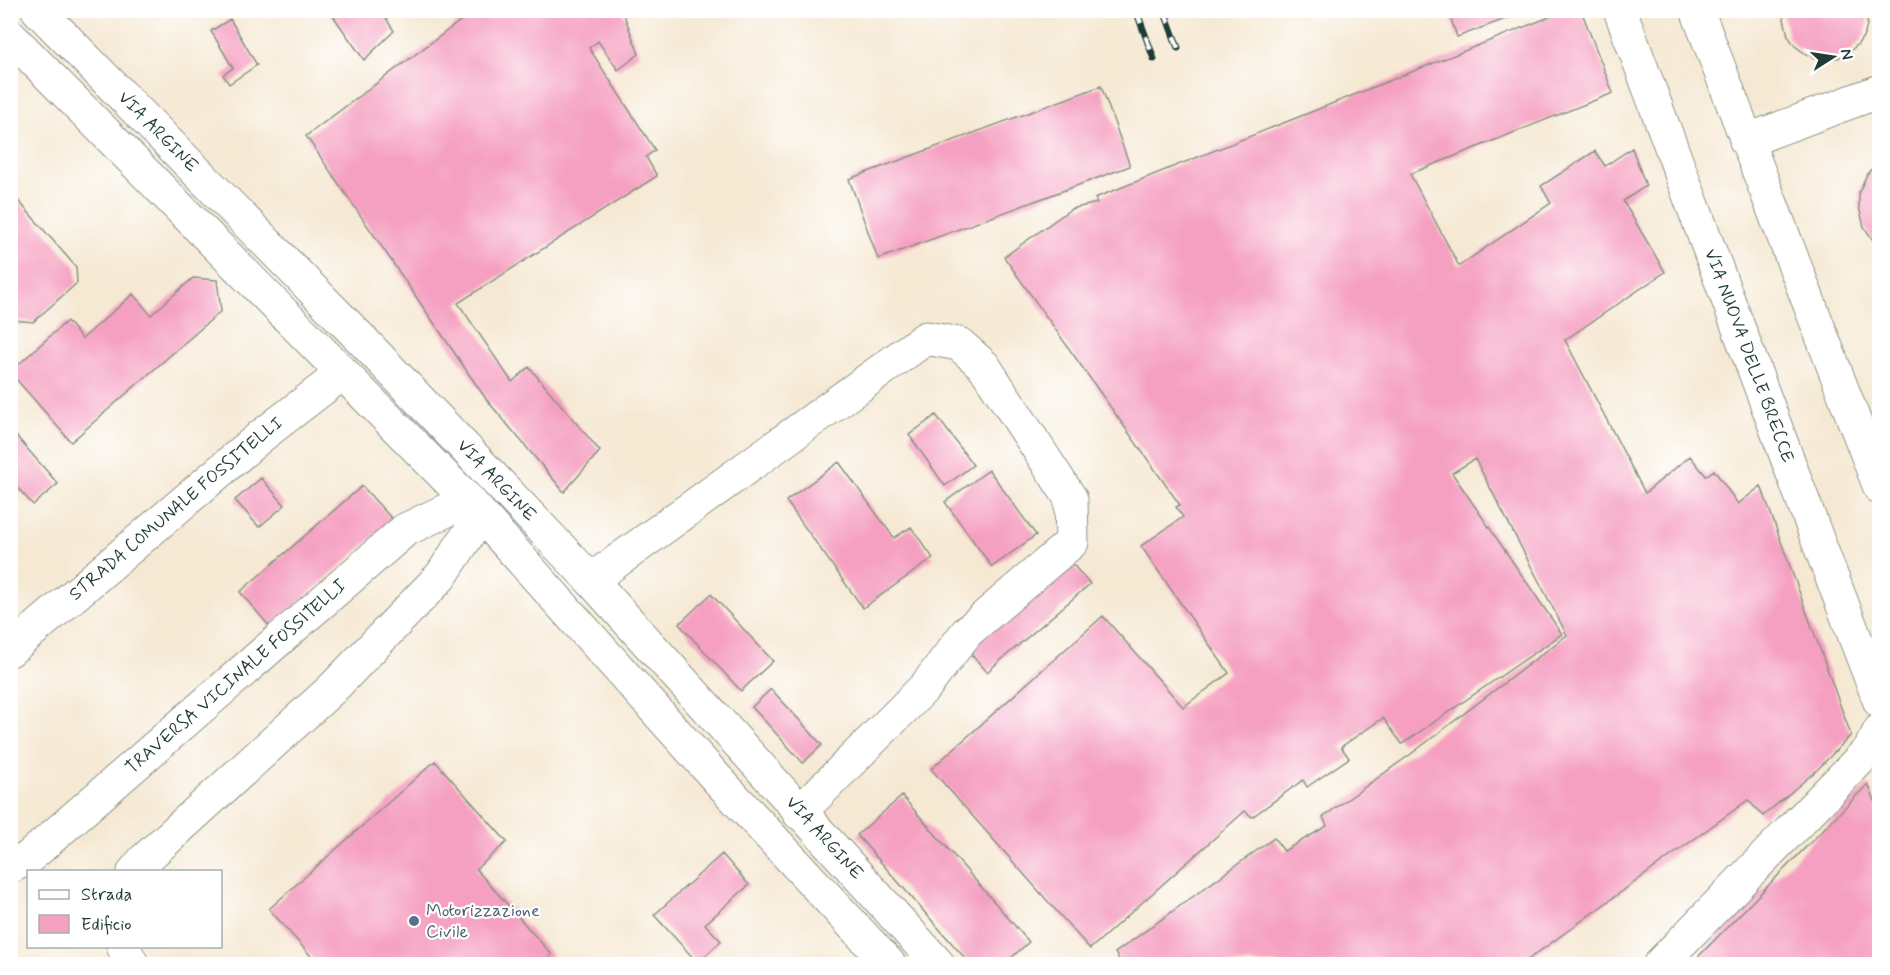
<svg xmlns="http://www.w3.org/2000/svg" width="1890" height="975" viewBox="0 0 1890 975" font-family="Mynerve,sans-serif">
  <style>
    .building { fill: #f5a0c1 }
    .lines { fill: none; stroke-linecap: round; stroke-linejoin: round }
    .minor-casing { stroke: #8a9384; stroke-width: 35 }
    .minor { stroke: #fff; stroke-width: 33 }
    .rail-casing { stroke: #1f3d34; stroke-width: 7 }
    .rail { stroke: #fff; stroke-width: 4.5; stroke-dasharray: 14; stroke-linecap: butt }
    .service-dot { fill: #5c6f8a; stroke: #fff; stroke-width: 2 }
    .labels { text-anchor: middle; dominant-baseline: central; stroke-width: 4.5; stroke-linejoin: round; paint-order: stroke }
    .street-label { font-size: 18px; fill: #1f3d34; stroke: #fff }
    .service-label { font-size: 18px; fill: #4e5e75; stroke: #fff; text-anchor: start }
  </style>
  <rect width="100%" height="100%" fill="#fff"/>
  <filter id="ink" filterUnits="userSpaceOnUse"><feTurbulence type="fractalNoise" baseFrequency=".0167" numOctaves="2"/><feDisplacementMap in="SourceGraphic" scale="12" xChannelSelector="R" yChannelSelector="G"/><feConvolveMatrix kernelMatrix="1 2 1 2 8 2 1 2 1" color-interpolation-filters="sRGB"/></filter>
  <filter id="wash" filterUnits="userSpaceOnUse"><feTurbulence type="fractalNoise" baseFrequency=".008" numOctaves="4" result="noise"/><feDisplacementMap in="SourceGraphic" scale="24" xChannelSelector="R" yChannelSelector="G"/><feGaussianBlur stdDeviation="1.35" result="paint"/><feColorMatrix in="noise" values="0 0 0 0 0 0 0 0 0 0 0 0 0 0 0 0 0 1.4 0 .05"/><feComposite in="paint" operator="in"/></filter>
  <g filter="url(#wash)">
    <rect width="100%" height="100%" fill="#f6e9d4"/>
    <g id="blocks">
      <path class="building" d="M329,10H381L394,31L364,60Z
        M475,10H622L639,54L618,70L598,41L589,48L655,150L646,157L657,176L458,303L512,382L529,367L600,451L564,492L486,399L306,136Z
        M1448,10H1527V11L1457,37Z
        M1567,10H1581L1613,93L1410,174L1459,266L1551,203L1541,186L1595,151L1605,166L1632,148L1646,186L1623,201L1665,272L1565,340L1645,493L1690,456L1706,476L1714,470L1738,504L1761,486L1851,735L1817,770L1763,816L1748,800L1522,964H1122L1115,953L1274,838L1284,851L1327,826L1323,817L1411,754L1567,635L1475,459L1452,473L1562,634L1402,744L1383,718L1341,747L1349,758L1307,787L1303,780L1252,817L1245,811L1090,949L931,769L1103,616L1183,707L1229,673L1141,546L1183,517L1176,507L1180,505L1004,257L1071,209L1097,203L1095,198Z
        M1784,10H1868L1867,24L1865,34L1858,44L1849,52L1838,58H1815L1806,54L1795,46L1788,36L1784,19Z
        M230,19L257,65L229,84L223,75L233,68L211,31Z
        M1101,86L1130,166L878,259L849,179Z
        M1880,160V245L1873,240L1864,227L1859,207V192L1867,174Z
        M10,191L76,267L77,283L33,322L14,320L10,316Z
        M193,278L217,280L221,311L71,442L10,372L67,321L82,339L133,294L151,315Z
        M936,415L973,465L945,486L909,435Z
        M10,429L58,484L33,505L10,479Z
        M839,462L894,538L911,527L933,558L863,608L786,501Z
        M989,470L1036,535L992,567L945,502Z
        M261,478L285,505L259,527L235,500Z
        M362,486L393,520L270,627L240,592Z
        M1069,560L1090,584L987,672L967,649Z
        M711,594L773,661L741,691L679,624Z
        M771,689L822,745L803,763L752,707Z
        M435,761L507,842L476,869L552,955L541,964H318L269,909Z
        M1868,784L1880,813V964H1691Z
        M902,796L1029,942L1011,958L1017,964H970L857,835Z
        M722,854L749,885L705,924L721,941L698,963L654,915Z"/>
    </g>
  </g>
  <g filter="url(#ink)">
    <use href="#blocks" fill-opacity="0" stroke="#8a9384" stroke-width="1.5"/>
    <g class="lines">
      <defs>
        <g id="minor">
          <path id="s1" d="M38,10L367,345L591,580L938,964"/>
          <path id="s2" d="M1620,10L1818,541L1880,702"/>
          <path d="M1697,10L1880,488"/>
          <path d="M10,36L468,500L719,781L889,964"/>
          <path d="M1746,141L1880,91"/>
          <path d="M591,580L926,338L959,344L984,366L1071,499L1072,542L967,632L925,687L799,813"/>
          <path id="s3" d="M10,650L260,437L343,373"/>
          <path id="s4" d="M10,867L28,858L405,530L468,500"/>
          <path d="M134,872L143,861L332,689L441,576L481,515"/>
          <path d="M123,946L132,964"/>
          <path d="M1660,964L1870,749L1880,730"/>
        </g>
      </defs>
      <use href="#minor" class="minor-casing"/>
      <use href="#minor" class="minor"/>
      <defs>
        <path id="rail" d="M1136,10L1154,59
          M1164,10L1178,48"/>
      </defs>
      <use href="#rail" class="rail-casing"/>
      <use href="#rail" class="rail"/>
    </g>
  </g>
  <circle class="service-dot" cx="414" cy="921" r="6"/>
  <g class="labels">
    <g class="street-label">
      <text stroke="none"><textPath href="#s1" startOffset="171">VIA ARGINE</textPath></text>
      <text stroke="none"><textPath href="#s2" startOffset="369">VIA NUOVA DELLE BRECCE</textPath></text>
      <text stroke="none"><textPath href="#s1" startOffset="657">VIA ARGINE</textPath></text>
      <text stroke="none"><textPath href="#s3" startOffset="218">STRADA COMUNALE FOSSITELLI</textPath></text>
      <text stroke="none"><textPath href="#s4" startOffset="296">TRAVERSA VICINALE FOSSITELLI</textPath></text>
      <text stroke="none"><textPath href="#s1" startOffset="1142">VIA ARGINE</textPath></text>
    </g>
    <g class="service-label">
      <text x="426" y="911">Motorizzazione<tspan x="426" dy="21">Civile</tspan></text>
    </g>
  </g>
  <rect width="1890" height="975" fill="none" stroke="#fff" stroke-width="36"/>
  <rect x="27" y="870" width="195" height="78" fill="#ffffff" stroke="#a5b1ae" stroke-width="1.5"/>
  <rect x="39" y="890" width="30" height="9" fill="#ffffff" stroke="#a5b1ae" stroke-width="1.5"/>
  <text x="81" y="900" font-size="18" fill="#1f3d34">Strada</text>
  <rect x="39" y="915" width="30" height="18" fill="#f5a0c1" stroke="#a5b1ae" stroke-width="1.5"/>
  <text x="81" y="930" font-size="18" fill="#1f3d34">Edificio</text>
  <g transform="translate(1833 57) rotate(78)" stroke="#ffffff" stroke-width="4.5" paint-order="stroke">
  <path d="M0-4.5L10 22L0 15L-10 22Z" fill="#1f3d34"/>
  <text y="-9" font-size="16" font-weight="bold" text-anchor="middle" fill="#1f3d34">N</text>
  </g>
</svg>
